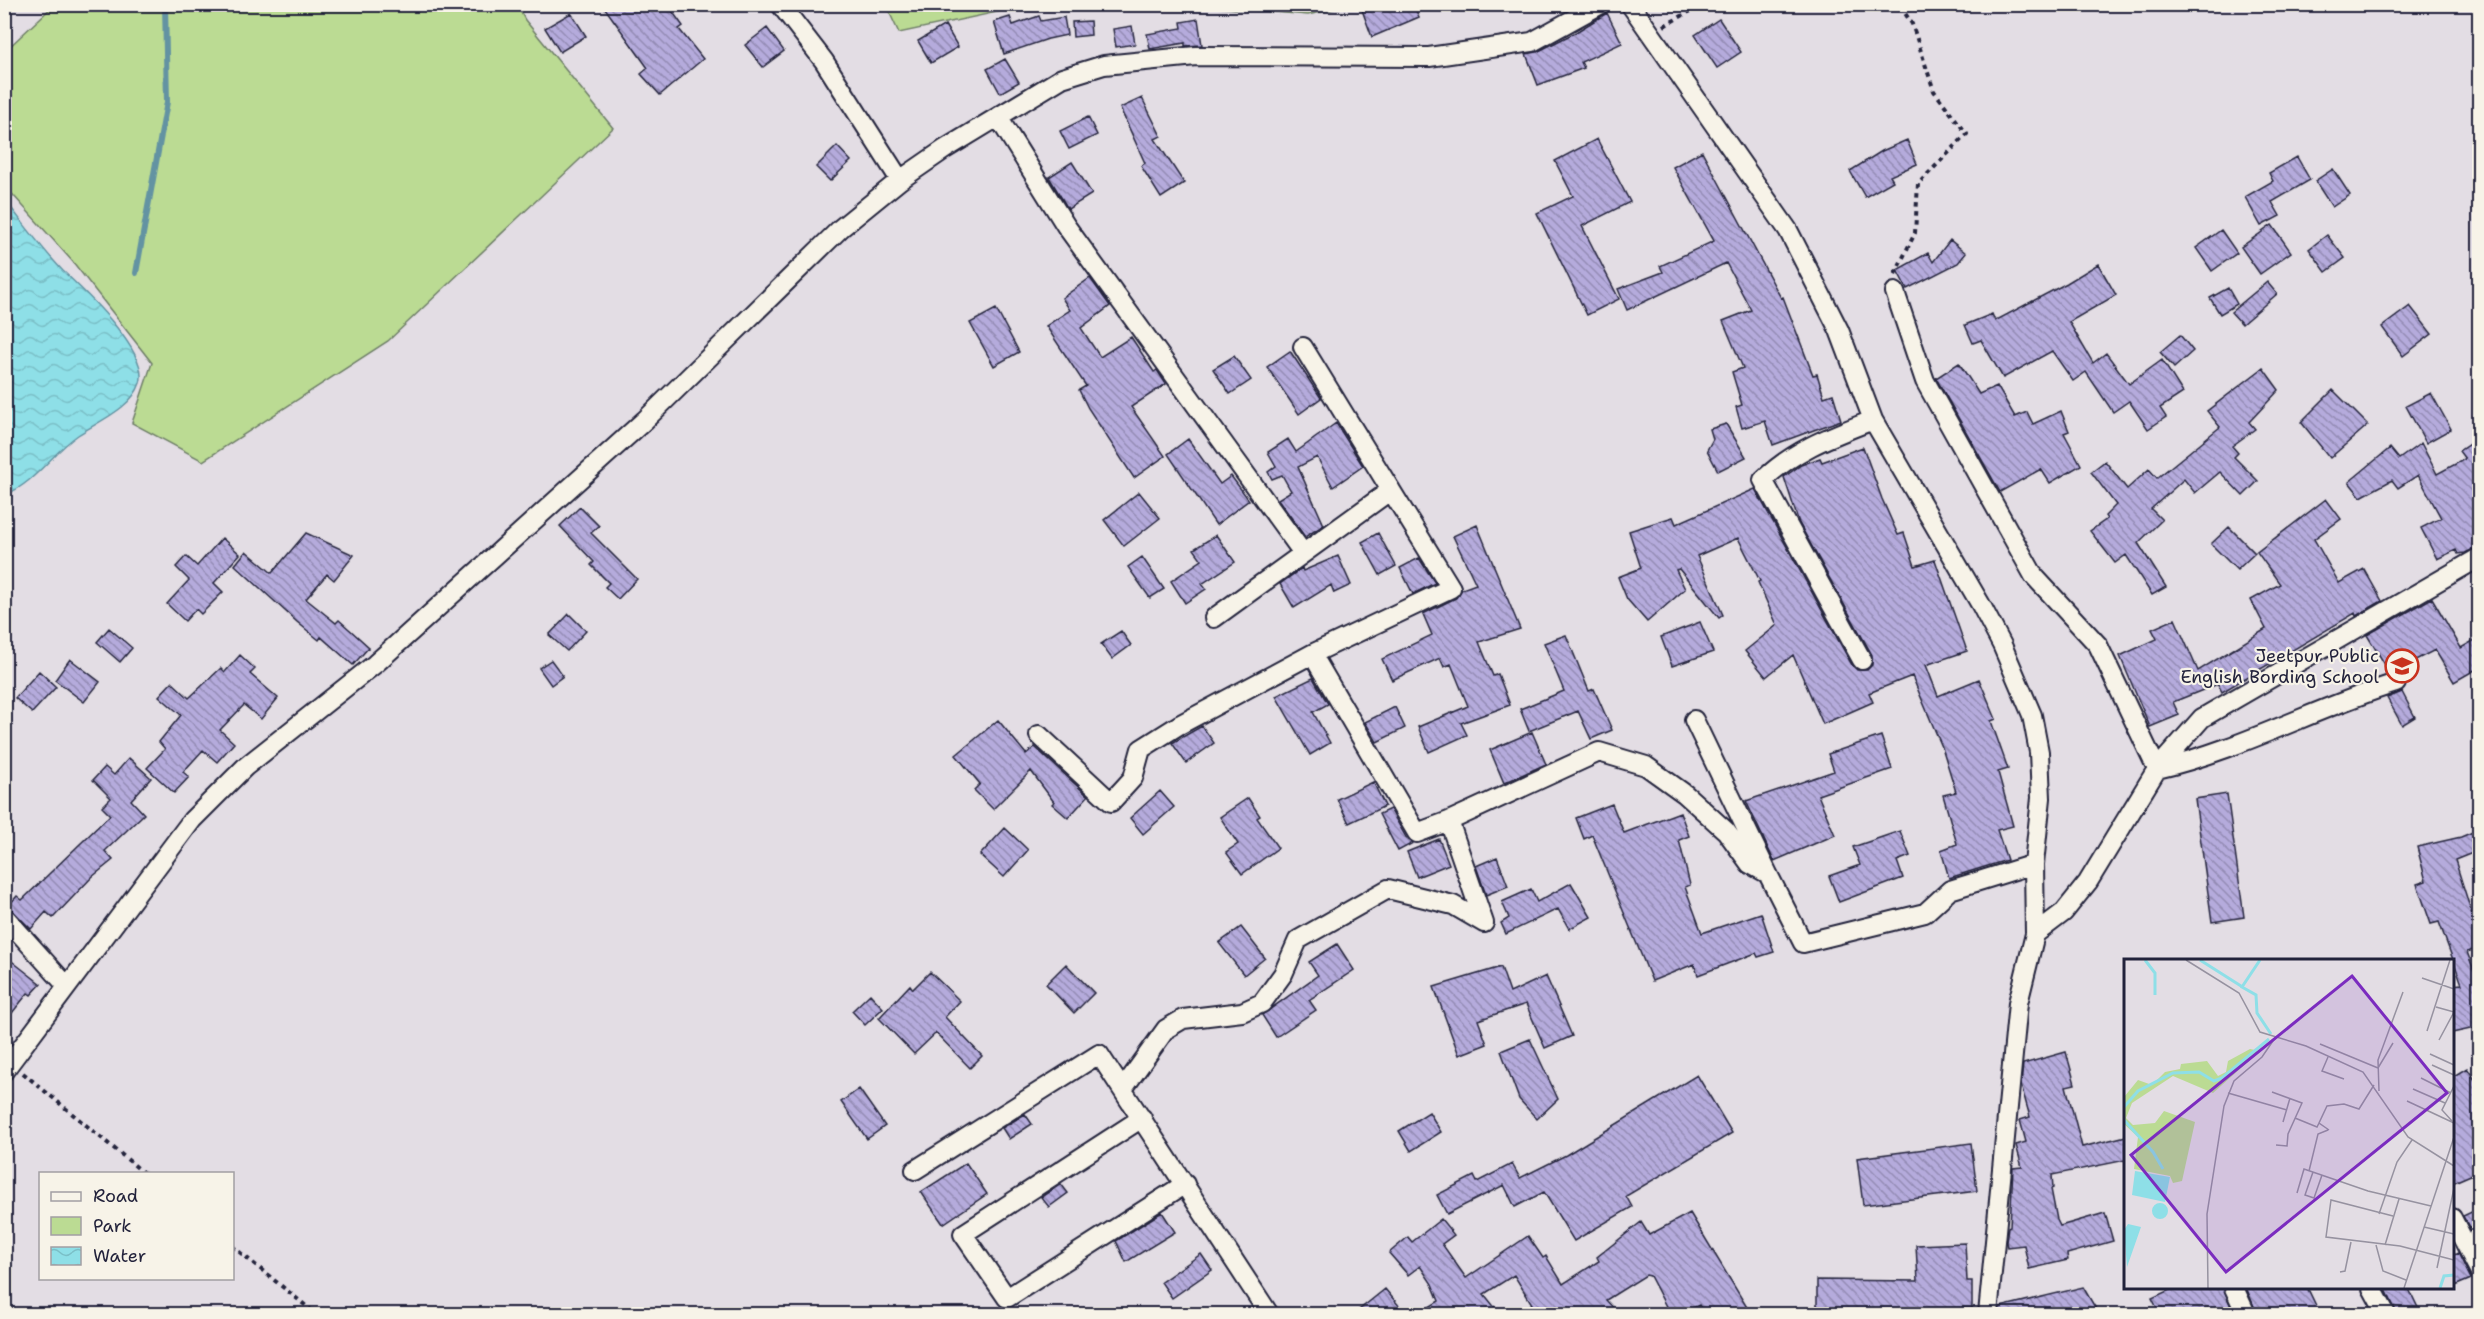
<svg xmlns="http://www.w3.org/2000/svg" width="2484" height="1319" viewBox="0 0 2484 1319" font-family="'Shantell Sans',sans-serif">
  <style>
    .green { fill: #bbdb93; stroke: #6e7e67; stroke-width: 1.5 }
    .water { fill: url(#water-waves); stroke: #6393a2; stroke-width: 1.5 }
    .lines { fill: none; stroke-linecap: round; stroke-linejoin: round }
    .stream { stroke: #6393a2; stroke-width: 6 }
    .building { fill: url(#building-back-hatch); stroke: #22223b; stroke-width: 1.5 }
    .minor-casing { stroke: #22223b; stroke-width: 22 }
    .path { stroke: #22223b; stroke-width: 4; stroke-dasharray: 4.5 4.5; stroke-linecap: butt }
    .minor { stroke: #f7f3e8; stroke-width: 18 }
    .labels { text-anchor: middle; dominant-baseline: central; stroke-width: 4.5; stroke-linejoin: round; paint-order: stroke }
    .poi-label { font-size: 18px; fill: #22223b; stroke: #f7f3e8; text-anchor: end }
    .inset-river { fill: none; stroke: #8edfe7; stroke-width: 3 }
    .inset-road { fill: none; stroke: #9692a0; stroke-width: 1.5 }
    .view { fill: #7b2cbf; fill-opacity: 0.15; stroke: #7b2cbf; stroke-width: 3 }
    .inset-edge { fill: none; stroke: #22223b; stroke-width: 3 }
  </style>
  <defs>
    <pattern id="water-waves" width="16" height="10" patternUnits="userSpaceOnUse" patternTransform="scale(1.5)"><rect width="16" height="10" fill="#8edfe7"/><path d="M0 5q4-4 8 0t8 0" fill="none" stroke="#7abfc7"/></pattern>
    <pattern id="building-back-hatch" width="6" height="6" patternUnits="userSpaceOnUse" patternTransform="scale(1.5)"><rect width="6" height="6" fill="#b5abdc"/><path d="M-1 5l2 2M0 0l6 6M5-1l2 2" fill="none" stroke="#938bb4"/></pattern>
  </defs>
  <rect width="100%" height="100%" fill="#e3dde4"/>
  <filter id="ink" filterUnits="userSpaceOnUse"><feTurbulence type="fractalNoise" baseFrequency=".0167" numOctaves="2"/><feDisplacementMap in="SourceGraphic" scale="12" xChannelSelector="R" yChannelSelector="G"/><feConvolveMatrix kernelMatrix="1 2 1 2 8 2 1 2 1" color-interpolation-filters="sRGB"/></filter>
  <g filter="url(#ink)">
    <path class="green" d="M54,5H517L525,20L613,128L388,341L203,461L132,423L152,363L73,262L5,186V51Z
      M886,5H1030L899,33Z
      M1193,5H1350L1308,15Z"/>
    <path class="water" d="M5,200C24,224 42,249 63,271C84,291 150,352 140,383C132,408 99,421 78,435C52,453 35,483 5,495Z"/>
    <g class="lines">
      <path class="stream" d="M136,273L167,102L165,4"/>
    </g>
    <path class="building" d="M602,4H667L683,26L679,29L703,59L660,95L641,74L648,68Z
      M1378,4H1413L1419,17L1372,37L1362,10Z
      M571,13L586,36L560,52L545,28Z
      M1607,13L1622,43L1581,62L1584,68L1538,85L1526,54L1537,52L1576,32Z
      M1039,16L1041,21L1064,17L1067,35L1048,39L1004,54L994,22L1010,17L1013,25Z
      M1198,19L1202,45L1185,46V43L1150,49L1147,34L1182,28L1181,22Z
      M1719,19L1741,52L1717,68L1695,35Z
      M1090,21L1091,35L1073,37L1072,22Z
      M945,25L958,47L931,63L918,41Z
      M1132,26L1135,44L1116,47L1113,29Z
      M767,28L784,51L763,67L745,45Z
      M1005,59L1019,82L1000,93L987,69Z
      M1142,98L1161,136L1155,139L1184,183L1161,198L1141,166L1145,163L1120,108Z
      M1088,117L1097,135L1069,149L1060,131Z
      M1597,139L1630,202L1582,226L1619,299L1587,315L1537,213L1573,196L1555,161Z
      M1907,140L1917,164L1890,176L1893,181L1865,197L1850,171L1882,151Z
      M837,146L851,161L830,181L816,167Z
      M1702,151L1781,298L1783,297L1813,375L1817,374L1824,397L1833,394L1841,420L1773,445L1765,421L1742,428L1736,407L1742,405L1732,372L1743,368L1723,321L1751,310L1726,263L1627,310L1618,289L1663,272L1660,266L1714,241L1673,167Z
      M2297,157L2310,180L2272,202L2280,216L2261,226L2245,197L2273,181L2269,173Z
      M1072,162L1092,194L1068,209L1049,177Z
      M2333,169L2350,195L2332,207L2315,181Z
      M2272,225L2291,252L2260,274L2241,247Z
      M2221,230L2237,253L2212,271L2196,248Z
      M2327,235L2345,258L2326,272L2309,249Z
      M1950,240L1966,253L1958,263L1907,289L1897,270L1928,253L1933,262Z
      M2098,264L2116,295L2069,322L2093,363L2106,353L2129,384L2162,360L2183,393L2160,408L2166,417L2148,429L2129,401L2113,412L2086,372L2073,381L2052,351L2003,378L1981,340L1973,343L1965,325L1992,314L1995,321L2067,283Z
      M1090,278L1110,306L1081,328L1100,357L1131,337L1154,372L1157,370L1166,384L1131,407L1165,456L1134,478L1088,408L1079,390L1086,386L1046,326L1070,310L1062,298Z
      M2267,282L2277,294L2242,324L2231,312Z
      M2228,288L2237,304L2220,314L2210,298Z
      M2410,306L2432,334L2403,356L2382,327Z
      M996,309L1019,352L994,366L970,323Z
      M2180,335L2193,351L2174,368L2160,352Z
      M1290,351L1321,398L1299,414L1267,367Z
      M1234,356L1251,380L1230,394L1213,369Z
      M1959,363L1979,394L1997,386L2015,417L2027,412L2033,424L2061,411L2069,431L2064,433L2081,465L2050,483L2041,469L2000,492L1936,378Z
      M2263,368L2279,390L2249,422L2255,429L2232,446L2238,453L2234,457L2258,481L2243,496L2220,472L2195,493L2184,479L2151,509L2162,520L2138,543L2166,587L2152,595L2126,555L2115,563L2090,531L2107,519L2105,516L2116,505L2091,472L2105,461L2127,489L2149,469L2157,478L2220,427L2207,411Z
      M2333,390L2368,425L2330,458L2301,422Z
      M2431,393L2451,429L2426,443L2406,406Z
      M1336,423L1363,466L1333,487L1317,457L1298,467L1324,525L1305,537L1278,499L1291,491L1282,475L1272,479L1268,472L1276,466L1268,452L1288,439L1296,452Z
      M1726,424L1746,457L1718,471L1707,450L1713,439L1710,429Z
      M2480,437V546L2465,553L2458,554L2456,550L2437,559L2421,528L2441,518L2418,475L2398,488L2392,480L2361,497L2349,482L2390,448L2399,459L2421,443L2437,474L2465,459L2459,451Z
      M1188,439L1220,484L1231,476L1249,500L1216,525L1168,454Z
      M1863,447L1882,499L1898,535L1904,533L1915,566L1935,560L1967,651L1926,665L1938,696L1979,679L1996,719L1991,721L2008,769L1998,772L2013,826L1997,830L2007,860L1949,878L1941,850L1957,844L1943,795L1956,792L1942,747L1912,676L1869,693L1873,702L1823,724L1793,655L1766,677L1745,651L1777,625L1758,582L1760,581L1738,538L1697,556L1723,615L1719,618L1679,569L1676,570L1685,589L1647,622L1627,599L1618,577L1641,568L1629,531L1673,517L1676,524L1755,489L1852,665L1857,670H1867L1872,665V655L1799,523L1784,477L1801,465L1820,458L1822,462Z
      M1139,492L1160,518L1124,546L1104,520Z
      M2326,499L2341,519L2314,539L2339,583L2364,569L2382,601L2356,616L2355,613L2222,692L2218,684L2173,702L2179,715L2150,727L2120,656L2157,639L2152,629L2175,619L2198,671L2266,629L2251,600L2280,584L2257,552Z
      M580,507L599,526L591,533L637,579L618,599L605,587L609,583L591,565L594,562L560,526Z
      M1477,525L1520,629L1479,642L1493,676L1498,674L1510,705L1461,723L1467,735L1429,752L1418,727L1468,706L1451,664L1444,667L1440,658L1392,680L1382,659L1432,635L1423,614L1456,598L1462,589L1476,584L1453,536Z
      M2229,527L2255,553L2237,570L2211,544Z
      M306,533L354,555L334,580L327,574L306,599L336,623L339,620L369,647L353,665L321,637L319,640L297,622L235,565L246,551L272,573Z
      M1378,533L1396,566L1380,575L1362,542Z
      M1216,535L1235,562L1202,584L1206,589L1185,603L1171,581L1202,560L1194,549Z
      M222,538L240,554L214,583L223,592L201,614L196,609L185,621L167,604L189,580L176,567L186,556L197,566Z
      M1338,556L1351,585L1334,593L1331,585L1294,608L1280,584L1302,568L1303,571Z
      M1142,557L1164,589L1150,598L1128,567Z
      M1419,558L1435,583L1413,594L1400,568Z
      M2432,598L2461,648L2480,637V667L2454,682L2435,650L2390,673L2367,635Z
      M569,614L586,631L567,651L549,635Z
      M1700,622L1713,652L1672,666L1661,637Z
      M109,628L132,648L120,662L97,642Z
      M1121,631L1131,645L1112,659L1101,644Z
      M1566,635L1589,691L1594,689L1612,730L1591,739L1578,711L1529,731L1520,709L1564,691L1544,643Z
      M240,655L255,669L250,674L278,698L261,719L244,705L220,730L234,743L217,762L203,750L183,772L189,777L174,793L147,768L165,749L159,742L181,715L159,696L172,682L189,698L221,668L225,672Z
      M70,659L100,682L84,702L55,680Z
      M551,660L563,676L551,685L539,668Z
      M39,671L56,687L32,713L15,698Z
      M1313,678L1328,704L1313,712L1330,743L1310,755L1276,696Z
      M2402,692L2415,717L2402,725L2387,698Z
      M1395,707L1405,728L1377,742L1365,722Z
      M998,720L1026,754L1035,747L1088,796L1068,818L1052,804L1054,802L1031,771L993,809L974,790L980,784L956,755Z
      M1202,726L1214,743L1186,763L1172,743Z
      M1532,732L1546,764L1504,783L1490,750Z
      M1881,736L1892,769L1818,795L1835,835L1774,861L1746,801L1834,771L1828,754Z
      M129,758L151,778L131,800L144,814L105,851L113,860L92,877L53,918L46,912L31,929L8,906L17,896L22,900L110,815L102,807L111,798L93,780L105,767L114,775Z
      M1373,782L1385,806L1349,823L1337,799Z
      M1160,791L1174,807L1143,834L1130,818Z
      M2227,794L2244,917L2212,922L2195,799Z
      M1248,798L1260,816L1257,818L1278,848L1242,874L1226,852L1238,844L1220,817Z
      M1612,804L1624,833L1680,812L1689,836L1679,840L1690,885L1685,887L1702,933L1761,913L1774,952L1758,957L1756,953L1698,975L1694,964L1652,981L1592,835L1584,839L1576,818Z
      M1390,809L1407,839L1413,843L1398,851L1379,814Z
      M1005,828L1028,850L1004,877L980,855Z
      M2480,829V850L2455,860L2476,927L2480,925V948L2467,952L2480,986V1027L2452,1033V985L2462,984L2439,922L2431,924L2417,884L2426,881L2417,847L2461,837Z
      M1900,831L1910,856L1897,861L1903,878L1839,902L1829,876L1860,865L1853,847Z
      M1439,839L1449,864L1417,877L1407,852Z
      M1497,857L1508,886L1486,895L1476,866Z
      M1571,883L1591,917L1569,929L1558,909L1506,934L1501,923L1509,918L1502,902L1531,889L1537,902Z
      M1241,927L1265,958L1244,975L1219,943Z
      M1337,944L1354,970L1309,1000L1316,1010L1276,1037L1262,1015L1318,975L1309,962Z
      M4,955L41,984L31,995L28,993L4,1023Z
      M1066,964L1094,993L1074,1013L1046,984Z
      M1501,967L1510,993L1546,976L1572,1036L1545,1048L1526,1004L1478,1020L1487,1044L1459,1055L1434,987Z
      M930,972L960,1001L945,1017L982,1056L970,1068L936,1033L914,1054L879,1018L910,985L913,989Z
      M870,994L883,1008L865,1025L852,1011Z
      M1530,1039L1558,1099L1537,1119L1519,1099L1501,1051Z
      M2066,1052L2075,1084L2066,1086L2082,1147L2126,1136V1160L2052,1175L2053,1188L2051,1189L2057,1220L2060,1226L2105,1213L2113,1241L2067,1254L2068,1260L2029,1269L2024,1245L2007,1247L2006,1242L2008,1227L2010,1226L2013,1168L2022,1167L2016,1145L2026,1142L2020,1120L2030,1117L2021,1085L2023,1064Z
      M2467,1068L2480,1087V1171L2452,1183V1077Z
      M1697,1075L1732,1133L1626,1196L1632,1207L1574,1241L1544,1192L1515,1207L1504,1185L1447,1214L1437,1195L1474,1176L1477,1182L1512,1164L1520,1178L1566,1155Z
      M859,1089L885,1126L867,1139L841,1102Z
      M1429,1112L1441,1132L1411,1151L1399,1131Z
      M1025,1114L1032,1124L1009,1139L1002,1128Z
      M1971,1143L1977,1191L1863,1205L1857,1158Z
      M966,1163L987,1194L943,1224L921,1192Z
      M1061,1184L1068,1193L1049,1207L1041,1197Z
      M2480,1208V1247L2463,1216Z
      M1162,1212L1175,1232L1126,1262L1116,1241Z
      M1690,1213L1751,1314H1705L1699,1305L1681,1314H1670L1650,1276L1646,1275L1606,1300L1619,1314H1518L1532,1304L1514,1275L1484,1294L1500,1314H1418L1439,1301L1432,1284L1420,1266L1408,1275L1389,1253L1408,1237L1412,1242L1441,1219L1454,1235L1442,1244L1466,1278L1528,1236L1543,1258L1546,1256L1563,1284L1599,1261L1597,1257L1641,1222L1649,1235Z
      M1965,1243L1967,1281H1972V1308L1817,1310V1280L1918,1281L1916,1245Z
      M2458,1253L2471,1279L2452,1287V1256Z
      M1201,1254L1212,1270L1172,1298L1161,1282Z
      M2083,1287L2099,1314H1999L2000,1307Z
      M2176,1287H2223L2234,1314H2160L2152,1298Z
      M2246,1287H2307L2320,1314H2257Z
      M2385,1287H2408L2421,1314H2397Z
      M1385,1289L1406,1314H1354Z"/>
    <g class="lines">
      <defs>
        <path id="minor" d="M780,4L824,61L900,180
          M1630,4L1788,230L1839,330L1873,420L1981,605L2002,645L2032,715L2039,752L2041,798L2034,864L2035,934L2018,1003L1988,1314
          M998,117L1066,226L1303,553
          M1895,292L1925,381L2034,576L2098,645L2157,769C2240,750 2315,708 2396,683
          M1214,618L1391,490
          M1312,654L1417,833L1449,821
          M1862,660L1763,480C1795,449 1832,436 1873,420
          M1694,720L1768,874
          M1039,735L1111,802L1133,778L1141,749L1179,725L1312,654L1451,588L1303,347
          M4,916L67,986
          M1484,923L1449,821L1599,752L1646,766L1685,794L1726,831L1750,864L1768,874L1803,943L1925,913L1950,890L2034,864
          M2035,934L2064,912L2088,882L2157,769L2202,718L2480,557
          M4,1071L192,820L245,767L375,664L645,420L841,228L900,180L945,149L1062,78L1104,65L1196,56L1429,57L1532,42L1601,4
          M1123,1089L1166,1029L1183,1019L1242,1012L1262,1003L1283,974L1298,940L1388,889L1453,905L1484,923
          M1142,1118L963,1234L1007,1298L1185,1184
          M915,1170L1099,1054L1269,1314
          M2452,1218L2480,1272
          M2234,1288L2246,1314
          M2372,1288L2386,1314"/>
      </defs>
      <use href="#minor" class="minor-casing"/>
      <path class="path" d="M1664,26L1703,4
        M1895,274L1915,233L1918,184L1967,134L1934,91L1912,24L1899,4
        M23,1073L145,1174
        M232,1246L316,1314"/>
      <use href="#minor" class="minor"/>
    </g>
  </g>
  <defs>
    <symbol id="school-ring" viewBox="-11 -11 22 22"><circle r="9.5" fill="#f7f3e8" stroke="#c8321e" stroke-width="1.5"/><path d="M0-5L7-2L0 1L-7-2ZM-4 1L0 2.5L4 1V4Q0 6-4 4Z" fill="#c8321e"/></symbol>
  </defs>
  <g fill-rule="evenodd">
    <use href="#school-ring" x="2383" y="647" width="38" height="38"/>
  </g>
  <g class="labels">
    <g class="poi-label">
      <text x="2379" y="656">Jeetpur Public<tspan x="2379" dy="21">English Bording School</tspan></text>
    </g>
  </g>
  <g transform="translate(2124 959)">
    <rect width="330" height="330" fill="#e3dde4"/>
    <path d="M126,90L136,92L89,134L49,117L8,144L2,159L9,166L31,164L40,152L71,163L58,222L49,224L46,217L10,210L14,178L0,165V138L14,121L28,126L41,113L56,110L57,105L83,102L94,117L102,113L104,102Z" fill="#bbdb93"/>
    <path d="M11,212L46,218L41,243L8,236ZM28 252a8 8 0 1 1 16 0a8 8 0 1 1-16 0ZM4,265L17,268L3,308L0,271Z" fill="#8edfe7"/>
    <path class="inset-river" d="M21,1L31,14V36M76,1L117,27M136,1L118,28L132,36L133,54L147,75M0,148L14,132L49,114L75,113L90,122L98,119L145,80M0,161L29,193L39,210M316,329L320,317L330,316"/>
    <path class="inset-road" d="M62,1L115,34L136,73L182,87L239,113L284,178L330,207M298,19L330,30M312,48L330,53M303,72L326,1M315,81L330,53M196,85L254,109L269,84M306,95L330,106M204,98L198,112L220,120M308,106L330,116M297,119L327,134M289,130L321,144M255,132L254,101L279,33M148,133L178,144L164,175L163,187L152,186M104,134L163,151M283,142L330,164M171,159L193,168L195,164M328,162L318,151L330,127M159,163L166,139M205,171L195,164L203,147L220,145L235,150L250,126M185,212L194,175L204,171M189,213L181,236L190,239L198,216M173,234L180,210L244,232L307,247M255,255L273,203L288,181M269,257L207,241L202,278L276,287L330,301M300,268L330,275M252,286L259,312L282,321M261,286L275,240M313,309L330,229M216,313L221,312L227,283M84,329L83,255L100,147L110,122L138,98L151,79M280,329L330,178"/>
    <path class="view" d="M228,17L323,134L102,313L7,196Z"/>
    <rect width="330" height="330" class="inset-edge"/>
  </g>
  <rect width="2484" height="1319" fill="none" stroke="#f7f3e8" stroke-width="24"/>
  <rect x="12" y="12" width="2460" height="1295" fill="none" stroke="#22223b" stroke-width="2" filter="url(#ink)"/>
  <rect x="39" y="1172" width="195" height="108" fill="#f7f3e8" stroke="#a29fa3" stroke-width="1.5"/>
  <rect x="51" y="1192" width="30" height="9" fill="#f7f3e8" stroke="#a29fa3" stroke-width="1.5"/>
  <text x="93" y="1202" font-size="18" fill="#22223b">Road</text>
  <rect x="51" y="1217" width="30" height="18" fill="#bbdb93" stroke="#a29fa3" stroke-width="1.5"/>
  <text x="93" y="1232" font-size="18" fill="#22223b">Park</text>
  <rect x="51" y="1247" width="30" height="18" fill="url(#water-waves)" stroke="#a29fa3" stroke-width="1.5"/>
  <text x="93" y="1262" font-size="18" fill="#22223b">Water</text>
</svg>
